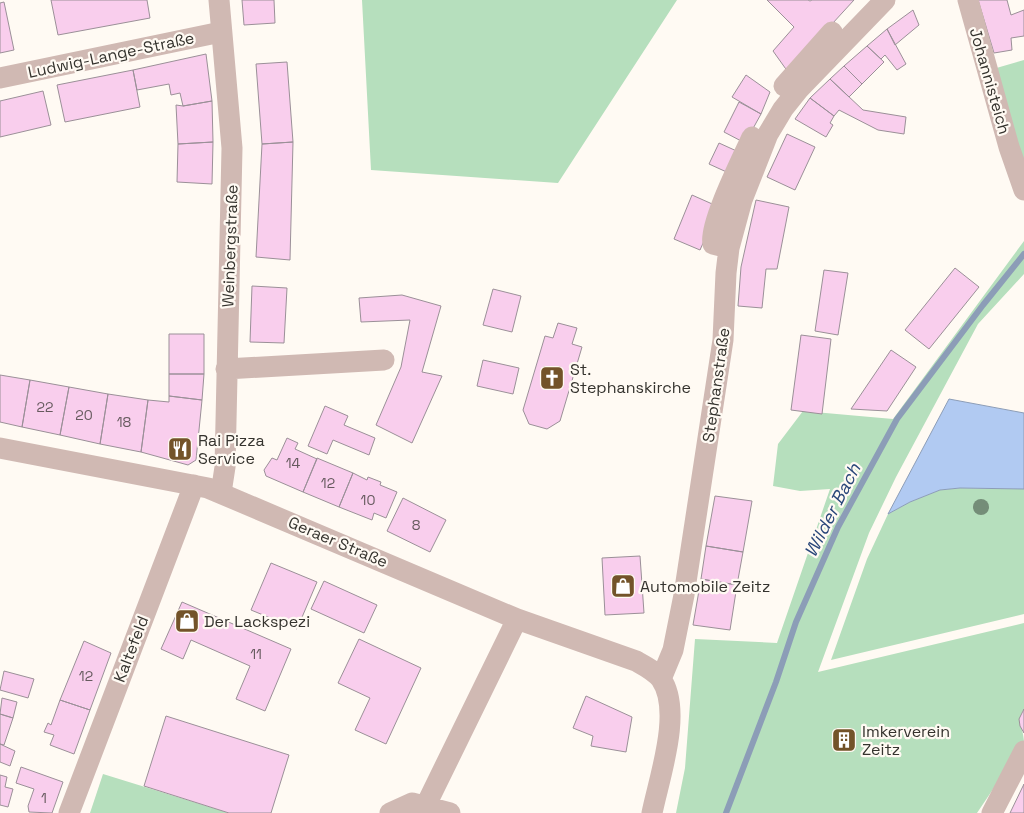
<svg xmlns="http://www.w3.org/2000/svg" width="1024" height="813" viewBox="0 0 1024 813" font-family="'Space Grotesk',sans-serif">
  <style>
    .green { fill: #b6dfbd }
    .water { fill: #b1caf2; stroke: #8c9db7 }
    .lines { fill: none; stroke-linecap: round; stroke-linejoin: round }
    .stream { stroke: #8c9db7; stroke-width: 6 }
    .building { fill: #f9ceed; stroke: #9b9098 }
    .minor { stroke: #d0b9b3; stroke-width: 21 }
    .tree { fill: #748d78 }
    .labels { text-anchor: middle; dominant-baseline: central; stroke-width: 4.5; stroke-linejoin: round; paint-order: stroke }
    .number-label { font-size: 14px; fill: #665a5e }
    .street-label { font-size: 16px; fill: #35332e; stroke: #fffaf3 }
    .poi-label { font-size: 16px; fill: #35332e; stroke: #fffaf3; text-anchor: start }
    .water-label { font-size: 18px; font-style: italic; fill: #2a477a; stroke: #fffaf3 }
  </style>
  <rect width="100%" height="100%" fill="#fffaf3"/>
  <path class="green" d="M362,0H677L558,183L371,170Z
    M1024,60V171L993,69Z
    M1024,241V274L978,324L896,477L869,533L818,672L1024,623V709C1016,721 1024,729 1024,743L977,813H676L685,768L695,639L777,643L830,489L800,491L773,486L778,444L803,411L893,419Z
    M960,488L1024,489V614L831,660L867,559L888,514L910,502L940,490Z
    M103,774L229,813H90Z"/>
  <path class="water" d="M949,399L1024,413V489L960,488L940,490L910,502L888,514Z"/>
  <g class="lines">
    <path class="stream" d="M726,813L776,682L796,622L838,527L897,419L983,305L1024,254"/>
  </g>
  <path class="building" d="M51,0H147L150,18L58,35Z
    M242,0H274L275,23L244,25Z
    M767,0H808L810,1L812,0H854L788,72L773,51L794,27Z
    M978,0H1007L1011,15L1024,10V36L1011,38L1012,50L994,53Z
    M4,2L14,50L0,53V3Z
    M913,10L919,25L895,45L887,29Z
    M887,29L906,64L897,70L885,55L881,59L867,46Z
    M867,46L884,62L862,84L844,66Z
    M206,54L212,101L183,106L180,93L171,95L169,84L137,90L133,70Z
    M287,62L293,142L262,144L256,64Z
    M844,66L862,84L849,97L830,79Z
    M133,70L140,107L65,122L57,85Z
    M746,75L770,92L761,114L732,97Z
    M830,79L863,110L906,117L904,134L878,130L839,110L834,116L810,98Z
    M43,91L51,125L0,137V101Z
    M810,98L834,116L830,123L833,125L826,137L795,119Z
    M212,101L213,142L178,144L176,105L183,106Z
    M739,102L761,114L745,143L724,132Z
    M787,134L815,147L795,190L767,177Z
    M213,142L212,184L177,182L178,144Z
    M293,142L290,260L256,257L262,144Z
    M719,143L741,153L731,174L709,164Z
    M692,195L719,207L700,250L674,239Z
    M756,200L789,207L777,269H766L762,308L738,306L741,267Z
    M955,268L979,287L929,349L905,330Z
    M824,270L848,273L838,335L815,331Z
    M252,286L287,288L284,343L250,342Z
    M493,289L521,296L512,332L483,325Z
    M402,295L441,306L422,372L442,376L412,443L376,425L401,367L410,320L361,322L359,298Z
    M558,323L577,328L572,344L582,347L560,421L547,429L529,424L523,410L545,336L553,338Z
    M169,334H204V374H169Z
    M801,335L831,339L822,414L791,410Z
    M891,350L916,367L887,411L851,409Z
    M483,360L519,368L513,394L477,386Z
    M169,374H204L202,400L169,396Z
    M0,375L30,380L22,427L0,422Z
    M30,380L69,387L60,435L22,427Z
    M69,387L108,394L100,444L60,435Z
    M108,394L148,400L141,452L100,444Z
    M169,396L202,400L196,460L188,465L141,452L148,400L169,402Z
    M325,406L348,416L344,425L375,438L369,455L333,440L327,454L308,446Z
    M287,438L298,443L295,449L317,459L303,492L266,476L264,470L272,458L277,460Z
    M317,458L353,473L339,507L303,492Z
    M353,473L367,480L368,477L381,482L380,485L397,492L386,518L374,513L372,520L339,507Z
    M715,496L752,501L743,552L706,546Z
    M403,498L446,520L430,552L387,531Z
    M706,546L743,552L737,585L701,579Z
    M640,556L644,613L605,615L602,558Z
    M271,563L317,582L297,629L251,610Z
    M701,579L737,585L730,630L693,625Z
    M324,581L377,605L364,633L311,609Z
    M182,602L291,649L265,711L236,699L250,666L191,640L183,659L161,649Z
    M359,639L421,668L386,744L355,730L370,698L338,683Z
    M84,641L111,653L90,710L60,700Z
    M4,671L34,679L28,698L0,690Z
    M586,696L632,717L626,752L591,746L593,736L573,728Z
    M2,698L17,702L13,718L0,714Z
    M60,700L90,710L74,754L50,745L54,735L44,732L48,723L51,725Z
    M1024,709V733L1020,726L1019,719Z
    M0,714L13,718L4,745L0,744Z
    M166,716L289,755L271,813H229L144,786Z
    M840,729L852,732L847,751L835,748Z
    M0,744L15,751L10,766L0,762Z
    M21,767L63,782L52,813L29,812L28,806L34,789L16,783Z
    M0,775L7,777L5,787L13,789L8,807L0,805Z
    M1024,784V813H1010Z"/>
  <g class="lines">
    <path class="minor" d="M219,0L232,148L225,467L221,493
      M968,0L1009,147L1024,190
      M0,78L221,32
      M784,86L832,32
      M729,248L713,244C708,226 743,157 752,137
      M226,369L384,360
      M0,448L208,488L517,619L636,661C645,666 655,671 661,679C683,711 659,778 652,813
      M661,679L673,650L684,595L723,340L726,273L729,248L742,200L768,134L783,109L799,89L885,0
      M425,807L517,619
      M69,813L194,485
      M390,813L412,803L450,813
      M992,813L1024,751"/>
  </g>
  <circle class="tree" cx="981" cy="507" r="8"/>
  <defs>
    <symbol id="church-square" viewBox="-11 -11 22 22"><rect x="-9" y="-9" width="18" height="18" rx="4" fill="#735329" stroke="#fffaf3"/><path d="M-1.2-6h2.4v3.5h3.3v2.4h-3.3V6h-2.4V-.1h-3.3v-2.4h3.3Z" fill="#fff"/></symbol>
    <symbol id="restaurant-square" viewBox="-11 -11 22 22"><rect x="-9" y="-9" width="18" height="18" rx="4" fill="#735329" stroke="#fffaf3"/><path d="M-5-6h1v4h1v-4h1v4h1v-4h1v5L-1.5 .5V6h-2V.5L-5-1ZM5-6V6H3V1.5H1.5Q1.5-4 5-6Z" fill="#fff"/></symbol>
    <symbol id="shop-square" viewBox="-11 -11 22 22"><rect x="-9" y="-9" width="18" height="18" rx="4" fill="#735329" stroke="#fffaf3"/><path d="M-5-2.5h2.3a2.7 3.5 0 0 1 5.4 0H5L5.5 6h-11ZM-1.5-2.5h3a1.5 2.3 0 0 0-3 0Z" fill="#fff"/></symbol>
    <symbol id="building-square" viewBox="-11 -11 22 22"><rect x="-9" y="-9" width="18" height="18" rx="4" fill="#735329" stroke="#fffaf3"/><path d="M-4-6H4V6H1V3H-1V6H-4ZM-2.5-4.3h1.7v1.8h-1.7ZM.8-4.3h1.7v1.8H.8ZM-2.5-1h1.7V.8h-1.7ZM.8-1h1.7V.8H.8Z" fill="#fff"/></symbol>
  </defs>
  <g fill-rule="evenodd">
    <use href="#church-square" x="538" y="364" width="28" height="28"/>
    <use href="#restaurant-square" x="166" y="435" width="28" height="28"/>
    <use href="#shop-square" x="609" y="572" width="28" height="28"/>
    <use href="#shop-square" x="173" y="607" width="28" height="28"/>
    <use href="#building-square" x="830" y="726" width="28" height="28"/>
  </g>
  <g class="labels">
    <g class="number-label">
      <text x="45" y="407">22</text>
      <text x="84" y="415">20</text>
      <text x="124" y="422">18</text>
      <text x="293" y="463">14</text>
      <text x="328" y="483">12</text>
      <text x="368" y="500">10</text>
      <text x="416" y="525">8</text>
      <text x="256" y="654">11</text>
      <text x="86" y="676">12</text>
      <text x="44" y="798">1</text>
    </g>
    <g class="street-label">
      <text transform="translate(111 55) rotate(-12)">Ludwig-Lange-Straße</text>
      <text transform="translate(990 81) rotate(74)">Johannisteich</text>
      <text transform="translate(230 246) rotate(-88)">Weinbergstraße</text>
      <text transform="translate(716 385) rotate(-82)">Stephanstraße</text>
      <text transform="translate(338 542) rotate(23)">Geraer Straße</text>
      <text transform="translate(131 649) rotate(-69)">Kaltefeld</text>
    </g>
    <g class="poi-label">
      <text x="570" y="369">St.<tspan x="570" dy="18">Stephanskirche</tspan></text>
      <text x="198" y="440">Rai Pizza<tspan x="198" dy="18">Service</tspan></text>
      <text x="640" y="586">Automobile Zeitz</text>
      <text x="204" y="621">Der Lackspezi</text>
      <text x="862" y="731">Imkerverein<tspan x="862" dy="18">Zeitz</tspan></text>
    </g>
    <g class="water-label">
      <text transform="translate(832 510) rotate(-63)">Wilder Bach</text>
    </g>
  </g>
</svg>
